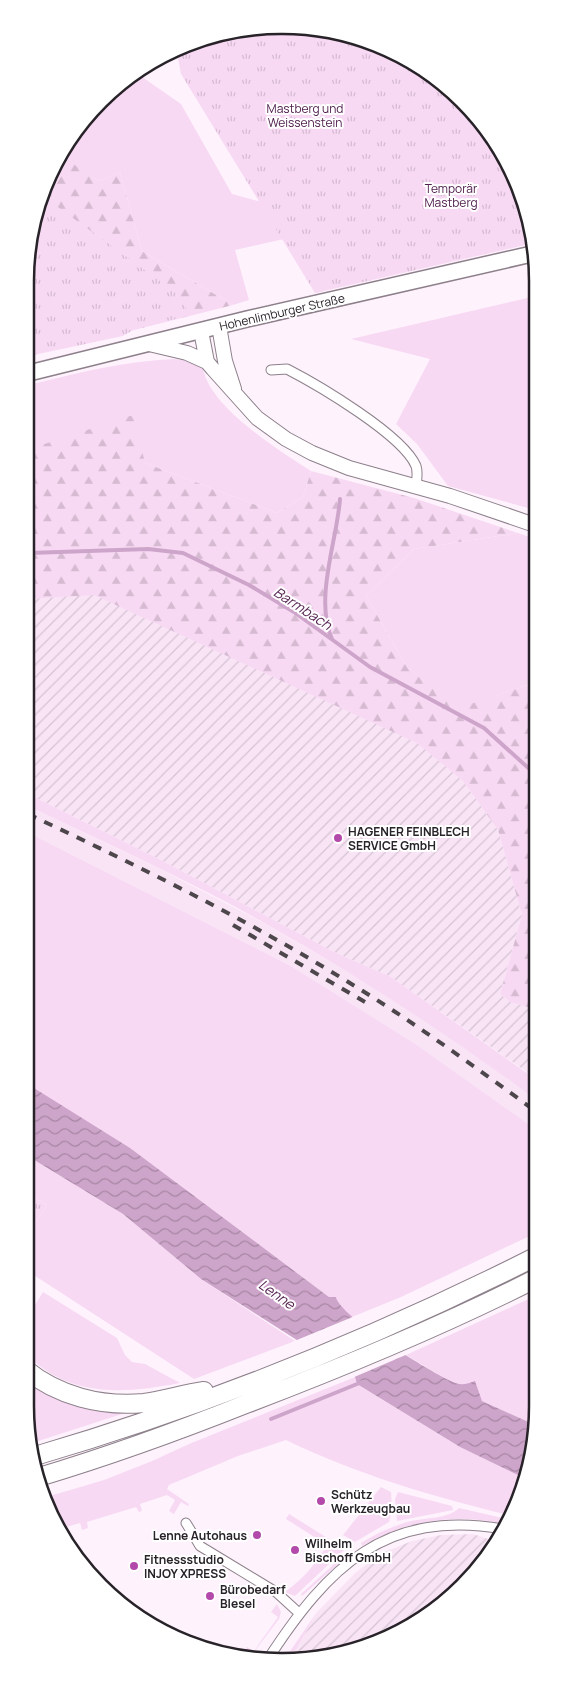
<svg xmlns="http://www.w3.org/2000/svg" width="563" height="1687" viewBox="0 0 563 1687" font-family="Manrope,sans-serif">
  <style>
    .built { fill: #f9e4f6 }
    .industrial { fill: url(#industrial-furrows) }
    .grass { fill: #f8d9f4 }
    .forest { fill: url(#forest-firs) }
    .park { fill: url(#park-tufts) }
    .water { fill: url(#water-waves) }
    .pier { fill: #fef2fc }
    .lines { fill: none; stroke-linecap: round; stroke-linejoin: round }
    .stream { stroke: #cea5ca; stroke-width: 4 }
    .street-casing { stroke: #8d808b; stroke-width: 11 }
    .secondary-casing { stroke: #8d808b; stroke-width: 16 }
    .primary-casing { stroke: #8d808b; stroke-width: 18 }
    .highway-casing { stroke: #8d808b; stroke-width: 20 }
    .street { stroke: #fff; stroke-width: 9 }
    .secondary { stroke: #fff; stroke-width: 14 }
    .primary { stroke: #fff; stroke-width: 15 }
    .highway { stroke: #fff; stroke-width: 18 }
    .rail { stroke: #4d474c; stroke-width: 4; stroke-dasharray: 9 9; stroke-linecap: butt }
    .poi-dot { fill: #b249ab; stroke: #fff; stroke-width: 2 }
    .labels { text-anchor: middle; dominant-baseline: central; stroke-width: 4; stroke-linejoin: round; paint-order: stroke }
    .park-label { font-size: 12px; fill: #51204e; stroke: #fff }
    .street-label { font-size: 12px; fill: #282328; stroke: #fff }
    .poi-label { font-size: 12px; font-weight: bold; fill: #282328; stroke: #fff; text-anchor: start }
    .water-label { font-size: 14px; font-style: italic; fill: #5a2857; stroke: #fff }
    .rim { fill: none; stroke: #282328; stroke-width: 2.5 }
  </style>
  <defs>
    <pattern id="industrial-furrows" width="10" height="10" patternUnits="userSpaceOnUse" patternTransform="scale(1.25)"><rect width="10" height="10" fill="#f9e4f6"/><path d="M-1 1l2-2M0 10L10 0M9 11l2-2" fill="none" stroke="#d5c3d3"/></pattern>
    <pattern id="forest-firs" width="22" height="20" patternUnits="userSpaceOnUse" patternTransform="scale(1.25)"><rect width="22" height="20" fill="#f8d9f4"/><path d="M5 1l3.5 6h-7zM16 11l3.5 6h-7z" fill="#d5bad1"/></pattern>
    <pattern id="park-tufts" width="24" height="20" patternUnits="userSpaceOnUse" patternTransform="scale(1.25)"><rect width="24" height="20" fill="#f8d9f4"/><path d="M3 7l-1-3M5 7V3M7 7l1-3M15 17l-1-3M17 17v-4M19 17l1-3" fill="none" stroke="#d5bad1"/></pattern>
    <pattern id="water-waves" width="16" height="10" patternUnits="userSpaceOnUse" patternTransform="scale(1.25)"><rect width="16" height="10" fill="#cea5ca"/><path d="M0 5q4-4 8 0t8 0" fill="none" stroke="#a786a4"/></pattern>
  </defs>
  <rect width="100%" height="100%" fill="#fef2fc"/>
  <path class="built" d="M28,806L158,868L264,923L353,975L444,1033L534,1098V1128L414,1043L291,966L27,832Z"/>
  <path class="industrial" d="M94,594L417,742L463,781L498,830L522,915L500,994L510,1002L534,1009V1077L391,977L334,952L159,859L28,794V599Z
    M473,1534L497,1542L495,1548L424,1619L348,1653L292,1657L317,1612L355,1573L382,1553L412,1541L441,1535Z"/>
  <path class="grass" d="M135,72L181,104L232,194L273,205L284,239L235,250L249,300L233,305L142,251L120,172L99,181L71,163L65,147L68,139Z
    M536,296L535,510L448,486L417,444L396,424L430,359L351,339Z
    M174,359L190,361L203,368C209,407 279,450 311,471L303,497L277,513L145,463L29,449V385C77,373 124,361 174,359Z
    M518,533L535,539V689L530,684L458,709L407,667L366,596L414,549Z
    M28,794L159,859L334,952L391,977L534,1078L524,1091C441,1030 355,974 266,924C189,880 107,844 28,806Z
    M27,832L291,966L414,1043L534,1128V1234L401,1297L352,1317L337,1303L336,1297H329L130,1149L26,1083Z
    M26,1155L123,1214L201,1279L295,1341L194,1379L26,1270V1237L47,1205L26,1193Z
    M43,1292L117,1338L125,1355L132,1362L145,1364L180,1383C123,1394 69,1398 25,1353V1310L30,1313Z
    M533,1297V1424L482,1401L477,1392L453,1383L406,1355Z
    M25,1377L147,1406L32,1443L25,1405Z
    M355,1377L357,1384L460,1447L524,1478L508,1515C432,1496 358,1475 286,1440L238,1456L169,1485L167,1489L189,1504L188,1506L181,1502L174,1514L169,1511L175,1500L167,1495L140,1504L142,1511L139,1512L136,1507L87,1522L88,1528L82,1530L80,1523L60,1529L43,1498L104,1480L152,1461L189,1444Z
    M381,1487L391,1492L392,1510L389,1522L355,1542L343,1535Z
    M398,1492L452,1506L453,1510L397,1521L395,1499Z
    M459,1508L507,1519L505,1524C454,1513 407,1520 362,1546L361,1543C375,1534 391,1527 407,1522C424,1517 447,1520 459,1508Z
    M289,1514L345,1549L295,1596L285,1592C303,1579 316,1564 327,1545L286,1519Z
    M344,1555L346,1557L302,1596L301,1594Z
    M277,1604L281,1612L279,1619L248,1660L249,1657L243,1653L247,1647L254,1651L278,1617L271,1612Z
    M317,1612L292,1657H286Z"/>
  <path class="forest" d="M65,147L72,163L99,181L120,172L142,251L233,305L63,348L30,231Z
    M133,415L145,463L277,513L303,497L311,471L414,498L518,533L414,549L366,596L407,667L458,708L531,684L535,689L534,1009L510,1002L500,994L522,915L498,830L463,781L417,743L94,595L28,599L29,449Z
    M534,1078V1098L524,1091Z"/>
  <path class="park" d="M232,30H332L410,59L463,100L511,168L534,243L315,293L181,74L177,53Z
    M44,197L171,289L183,300L189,316L138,327L123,336L29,356L30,231Z
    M26,1193L47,1205L26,1237Z"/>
  <path class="water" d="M26,1083L130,1148L329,1297H336C339,1316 432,1373 453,1382C461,1386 467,1384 475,1381L482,1401L533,1424V1456L524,1478L460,1447L357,1384L355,1377L201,1279L123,1214L26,1155Z"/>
  <path class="pier" d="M355,1316L408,1354L352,1378L292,1342Z"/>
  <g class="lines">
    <path class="stream" d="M29,553L148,549L183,553L249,585L294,612L370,667L484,728L535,774
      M332,639C314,599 337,541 340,499
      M271,1419L362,1382"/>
    <defs>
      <path id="street" d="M271,370L287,369C318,385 403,435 416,466C418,472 417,479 416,485
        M186,1523L200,1546L276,1592L299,1613
        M268,1659C328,1567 385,1509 503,1529"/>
      <path id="secondary" d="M219,326L225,361L234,389
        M201,331L207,362L213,369L257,418L286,439L312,453L349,468L450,496L535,525
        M149,344L187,353L207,362"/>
      <path id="primary" d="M29,373L247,319L536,253"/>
      <path id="highway" d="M25,1369C58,1396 101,1407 144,1403C164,1400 184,1394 204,1391
        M35,1456C206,1406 374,1338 533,1258
        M39,1477C109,1456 178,1431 246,1404C343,1367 440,1327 533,1280"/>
    </defs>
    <use href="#street" class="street-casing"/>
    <use href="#secondary" class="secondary-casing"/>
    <use href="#primary" class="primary-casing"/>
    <use href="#highway" class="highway-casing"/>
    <use href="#street" class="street"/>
    <use href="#secondary" class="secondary"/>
    <use href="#primary" class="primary"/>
    <use href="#highway" class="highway"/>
    <path class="rail" d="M28,814C138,866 249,920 353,985C415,1023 475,1067 534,1110
      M233,925L365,1002"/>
  </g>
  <g class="poi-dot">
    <circle cx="338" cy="838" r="5"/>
    <circle cx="321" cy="1501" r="5"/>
    <circle cx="257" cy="1535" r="5"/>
    <circle cx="295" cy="1550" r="5"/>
    <circle cx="134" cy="1566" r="5"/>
    <circle cx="210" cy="1596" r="5"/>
  </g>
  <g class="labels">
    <g class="park-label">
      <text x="305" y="108">Mastberg und<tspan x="305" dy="14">Weissenstein</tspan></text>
      <text x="451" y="188">Temporär<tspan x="451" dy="14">Mastberg</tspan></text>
    </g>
    <g class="street-label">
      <text transform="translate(282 312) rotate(-13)">Hohenlimburger Straße</text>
    </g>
    <g class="poi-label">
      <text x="348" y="831">HAGENER FEINBLECH<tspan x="348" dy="14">SERVICE GmbH</tspan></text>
      <text x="331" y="1494">Schütz<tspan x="331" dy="14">Werkzeugbau</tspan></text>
      <text x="247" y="1535" text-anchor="end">Lenne Autohaus</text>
      <text x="305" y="1543">Wilhelm<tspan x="305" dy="14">Bischoff GmbH</tspan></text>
      <text x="144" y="1559">Fitnessstudio<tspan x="144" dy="14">INJOY XPRESS</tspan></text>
      <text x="220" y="1589">Bürobedarf<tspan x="220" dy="14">Blesel</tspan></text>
    </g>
    <g class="water-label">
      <text transform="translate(303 608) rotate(33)">Barmbach</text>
      <text transform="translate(277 1294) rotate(35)">Lenne</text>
    </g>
  </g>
  <path d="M0 0H563V1687H0ZM281 34H282A247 247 0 0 1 529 281V1406A247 247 0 0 1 282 1653H281A247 247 0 0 1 34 1406V281A247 247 0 0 1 281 34Z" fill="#fff" fill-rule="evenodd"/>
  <path class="rim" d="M281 34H282A247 247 0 0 1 529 281V1406A247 247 0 0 1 282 1653H281A247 247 0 0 1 34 1406V281A247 247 0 0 1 281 34Z"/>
</svg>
